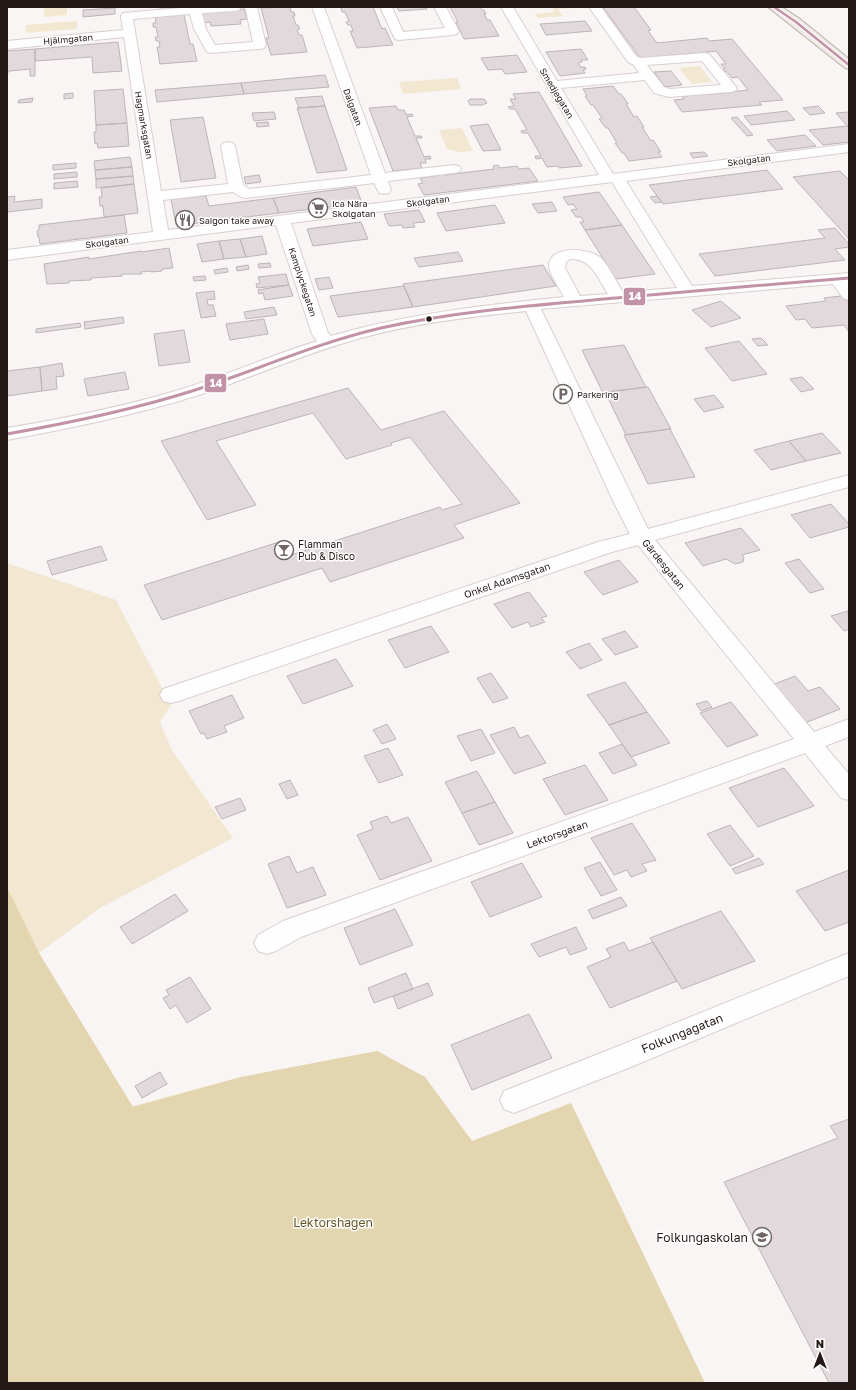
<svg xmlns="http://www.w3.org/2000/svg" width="856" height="1390" viewBox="0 0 856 1390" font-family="'Golos Text',sans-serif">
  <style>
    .green { fill: #f2e8d1 }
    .forest { fill: #e3d5b0 }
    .building { fill: #e1d9db; stroke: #bcb4b6 }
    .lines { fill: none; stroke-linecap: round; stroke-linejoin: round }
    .minor-casing { stroke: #d9cfce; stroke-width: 2 }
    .major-casing { stroke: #b9aea6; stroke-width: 2 }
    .minor { fill: #fefefe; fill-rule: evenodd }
    .major { fill: #f1ebe6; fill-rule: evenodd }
    .bus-1-far1-casing { stroke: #fff; stroke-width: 4.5 }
    .bus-1-casing { stroke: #fff; stroke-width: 5.5 }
    .bus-1-far1 { stroke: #c292a6; stroke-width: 2.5 }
    .bus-1 { stroke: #c292a6; stroke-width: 3 }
    .bus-dot { fill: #251917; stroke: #fff; stroke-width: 1.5 }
    .labels { text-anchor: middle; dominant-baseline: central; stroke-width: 3; stroke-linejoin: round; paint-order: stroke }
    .far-street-label { font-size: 9px; fill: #251917; stroke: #fff }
    .far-poi-label { font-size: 9px; fill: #251917; stroke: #fff; text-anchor: start }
    .poi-label { font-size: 10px; fill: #251917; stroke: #fff; text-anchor: start }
    .street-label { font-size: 10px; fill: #251917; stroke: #fff }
    .near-street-label { font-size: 12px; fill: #251917; stroke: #fff }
    .near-park-label { font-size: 12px; fill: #655522; stroke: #fff }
    .near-poi-label { font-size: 12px; fill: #251917; stroke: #fff; text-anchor: end }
    .line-badge { stroke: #fff; stroke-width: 1.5 }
    .badge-label { font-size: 11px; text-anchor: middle; font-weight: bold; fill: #fff }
  </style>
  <rect width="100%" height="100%" fill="#faf5f5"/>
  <path class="green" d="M44,7H67V15L44,17Z
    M552,7H577L578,8L558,9L563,16L538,18L535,14L554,12Z
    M77,21V29L26,33V25Z
    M700,66L712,82L692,84L679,68Z
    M457,78L461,89L403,94L399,82Z
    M462,128L473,151L459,152L447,149L439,130Z
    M7,563L116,600L171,705L160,722L172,750L233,838L100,908L39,953L132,1106L241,1077L377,1051L425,1077L472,1141L571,1103L705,1383H7Z"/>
  <path class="forest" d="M7,887L39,953L133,1107L241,1077L377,1051L425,1077L472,1141L571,1103L705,1383H7Z"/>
  <path class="building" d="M154,7H184V9L160,11V7Z
    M290,7L291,12H294L295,16H293L296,25H298L300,29H297L299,35H302L307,52L271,55L266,38H269L261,8Z
    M343,7H373L382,29L385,28L393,45L357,48L350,31H353L351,25H348L346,22L349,21L345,12H342L341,8Z
    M390,7H426L427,9L399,11L397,7Z
    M450,7H480L482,10H484L486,14H484L487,20H490L499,36L464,39L456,22H458Z
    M603,7H634L651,30L648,31L657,43L707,38L709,41L732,39L783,100L759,102L762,105L682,112L674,100L684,99L682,97L688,96L686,94L691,93L692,95L726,93L724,90H728L730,92L748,90L738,77L732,78L726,71L722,72L720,70L725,69L721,64H726L716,51L699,53L701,55H696L695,53L662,56L664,58L660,59L658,57L640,58L616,25L612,26L611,24H615L606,11H602L600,9H605Z
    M115,8V14L83,17V10Z
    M244,9L247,19L240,20L241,24L211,26L210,22L203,23L201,12Z
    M184,14L190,44H193L197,61L160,64L157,47H160L159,41H156L155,37H158L156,27H153V23H156L155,16Z
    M585,21L592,31L546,35L540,24Z
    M118,42L122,71L93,73L92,57L35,61V49Z
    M35,49V76H30V69L10,71L7,73V51Z
    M581,49L588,60H581L582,62L578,63L581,67H585L586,69L583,70L585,73L560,76L546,52Z
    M517,55L527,72L505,74L502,69L488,70L481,58Z
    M671,71L682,85L665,87L654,72Z
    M325,75L329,87L244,94L241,83Z
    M241,83L244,94L157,102L155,90Z
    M613,86L619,94H621L625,99L628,104H626L634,117L637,116L644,127H642L651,141L653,140L661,152H658L662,157L629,161L624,153H622L615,143H617L608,128H606L599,119L602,118L593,105H591L585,96H587L583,89Z
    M123,89L127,123L96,125L94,91Z
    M539,92L582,166L559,168L558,166L547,167L542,158L536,159L535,156H541L528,133H522L521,131L527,130L515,109H510L508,107L514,106L510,99H516L513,94Z
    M73,93V98L64,99V94Z
    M322,96L325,106L299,108L295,98Z
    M33,98L32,102L18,103L19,100Z
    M470,99H484L487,103L482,105H470L468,101Z
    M325,106L329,118L347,170L317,173L297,108Z
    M396,106L398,110H404L406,115L412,114L413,116L407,117L415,136H421L422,138H416L424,157L430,156L431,159H425L426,163H420L422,168L393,171L369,108Z
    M818,106L825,113L810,115L803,108Z
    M787,111L795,120L751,125L744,116Z
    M274,112L276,119L254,121L252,113Z
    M849,112V128L836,113Z
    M203,117L216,178L181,182L170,120Z
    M737,117L753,135L747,136L731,118Z
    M268,122L269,126L257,127L256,123Z
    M127,123L129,146L98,148L97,143L95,144L94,132H96V125Z
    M488,124L501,150L483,151L470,126Z
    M847,126L849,128V142L823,145L809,130Z
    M805,135L816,146L777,151L767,140Z
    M704,152L708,156L693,158L690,153Z
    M130,157L132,167L95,170L94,161Z
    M76,163V168L53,170V165Z
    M498,165L500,168L517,166L519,169L529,168L538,181L424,195L418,184L423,183L420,178L440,175L438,173L443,172L445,175L494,169L493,166Z
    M132,167L133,176L96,179L95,170Z
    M767,170L783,189L663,204L649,185Z
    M840,171L849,180V239L793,177Z
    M77,172V177L54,179V174Z
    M259,175L261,182L246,184L244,177Z
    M133,176L134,184L96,188V179Z
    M77,181L78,187L54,189V183Z
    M134,184L138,213L104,217L103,206H100L99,197H102L101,188Z
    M356,187L362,203L279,213L273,198Z
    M599,192L622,225L585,230L580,222H584L581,217H576L571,210L577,209L573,204L568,205L563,197Z
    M15,196L14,202L42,199V208L7,212V197Z
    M206,196L209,206L273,198L279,213L190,224L175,220L171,199Z
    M657,196L662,202L655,203L650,197Z
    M552,202L557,211L538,213L532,204Z
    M495,205L505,223L446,231L437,213Z
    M419,210L425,222L413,223L415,227L403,228L402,225L389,226L384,214Z
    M124,215L127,233L40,244L39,237H38L37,231L39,230V225Z
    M361,222L368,239L313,246L307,229Z
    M622,225L655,274L616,279L585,230Z
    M835,228L849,244V247L835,249L845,260L715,276L699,254L825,238L818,230Z
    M262,236L267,254L246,257L240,239Z
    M240,239L246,257L224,259L219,241Z
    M219,241L224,259L202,262L197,244Z
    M169,248L173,268L162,269V271L151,272V271L141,272L142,274H122V276L91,278V280L69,281V283L47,284L44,264L89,257V259L141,251V252Z
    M458,252L463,261L419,267L414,258Z
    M270,263L271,267L259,268L258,264Z
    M248,265L249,269L237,271L236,267Z
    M543,265L556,286L413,307L403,284Z
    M227,268L228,272L215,274L214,270Z
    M286,274L289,285L257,288L256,284L260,283L258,277Z
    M205,276L206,280L194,281L193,277Z
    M329,277L333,288L319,290L315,279Z
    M289,285L293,296L265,300L263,293L259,294L258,290Z
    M404,286L413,307L338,317L330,296Z
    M214,291L215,299L207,300L208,305H213L216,316L201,318L196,293Z
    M849,295V332L844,325L812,328L805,319L796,320L786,306L826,301L824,298Z
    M721,301L741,318L711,327L692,310Z
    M274,307L277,315L246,319L244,312Z
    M123,317L124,323L85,329L84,322Z
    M264,319L268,334L230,340L226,324Z
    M80,323L81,327L36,333V329Z
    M184,330L190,362L159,366L154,334Z
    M761,338L768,345L758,346L752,339Z
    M739,341L767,374L732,381L705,348Z
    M624,345L646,387L603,393L582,350Z
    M62,363L64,376L56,377L57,389L42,391L40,367Z
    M40,367L42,391L7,396V371Z
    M125,372L129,389L88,396L84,379Z
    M802,377L814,389L801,392L790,379Z
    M648,387L671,429L626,435L605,392Z
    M348,388L381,430L444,411L520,503L454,525L464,538L330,582L322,568L162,620L144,585L279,542L288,556L440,507L442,510L462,504L410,437L391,443L392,445L346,459L313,413L216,441L256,505L207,520L161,441Z
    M714,395L724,407L704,412L694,399Z
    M670,429L695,477L648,484L624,435Z
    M822,433L841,453L806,461L789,441Z
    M789,441L806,461L771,470L754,450Z
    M831,504L849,524V527L810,538L791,515Z
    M741,528L760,550L742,555L744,557L743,562L735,564L726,559L703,566L685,543Z
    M101,546L107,560L52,575L47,561Z
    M799,559L824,589L810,593L785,563Z
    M619,560L638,582L603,595L584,572Z
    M529,592L547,616L541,618L545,622L531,627L528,622L512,628L494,604Z
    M848,611L849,629L844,631L831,616Z
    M431,626L449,652L405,668L388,640Z
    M625,631L638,647L615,655L602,639Z
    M589,643L602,660L580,669L566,652Z
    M336,659L353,686L303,704L287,676Z
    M491,673L508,698L493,703L477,678Z
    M795,676L808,691L820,687L840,709L805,723L772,685Z
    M625,682L647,712L609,725L587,695Z
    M232,695L244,718L224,726L227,732L207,739L204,733L201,734L189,711Z
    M707,701L712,707L701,711L696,704Z
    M731,702L758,735L727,747L700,713Z
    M647,712L670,743L631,757L609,725Z
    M387,724L396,739L382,744L373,730Z
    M514,727L520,738L528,735L546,763L514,774L490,735Z
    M481,729L495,753L471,761L457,736Z
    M622,744L637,765L613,774L599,753Z
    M388,748L403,775L379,783L364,756Z
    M585,765L608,800L565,815L543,779Z
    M784,768L814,806L758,827L729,788Z
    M477,771L495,802L462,813L445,782Z
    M290,780L298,795L287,799L279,784Z
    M240,798L246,810L222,819L215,807Z
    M495,802L513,833L479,845L462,813Z
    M387,816L391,823L408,817L432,861L380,880L357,835L373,829L370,822Z
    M632,823L656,860L642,864L647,871L631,877L627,870L614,875L591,838Z
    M730,825L754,856L730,866L707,834Z
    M289,856L297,873L313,867L326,895L287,908L268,864Z
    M759,858L764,864L736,874L732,869Z
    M600,862L617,890L601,896L584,868Z
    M522,863L542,897L490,917L471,882Z
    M849,870V922L825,931L796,891Z
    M175,894L188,911L132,944L120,927Z
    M621,897L627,906L593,919L588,910Z
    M395,909L413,945L360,965L344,928Z
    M721,911L755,961L682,989L650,938Z
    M576,927L587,949L570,955L566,947L539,957L531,944Z
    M624,942L629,951L653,942L677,981L610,1008L587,967L611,957L606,949Z
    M406,973L413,989L374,1003L368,988Z
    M190,977L211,1009L187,1023L176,1005L170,1009L163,998L169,995L166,990Z
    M428,983L433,995L398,1009L393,996Z
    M529,1014L552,1058L472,1090L451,1045Z
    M160,1072L167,1084L142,1098L135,1086Z
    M849,1119V1383H829L724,1182L838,1138L830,1126Z"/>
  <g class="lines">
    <defs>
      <path id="minor" d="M192,7H241L239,10L235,11L202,13L206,29L215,45L253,42L245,7H257L266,45L264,48L260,49L211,53L207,52L194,29L190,14L133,19L161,191L228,184L221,146L223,143L228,142L233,143L235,146L243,185L249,189L371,175L312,7H324L385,173L454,165L459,166L461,169L459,172L454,173L388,181L391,190L389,193L384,194L379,193L374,183L246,198L241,197L233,192L163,200L168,230L599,175L501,7H513L557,81L639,73L634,65L628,62L589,7H601L636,56L640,58L705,53L709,54L737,88L735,91L730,92L669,97L654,93L645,80L561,88L613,174L849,144V152L626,181L692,286L849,273V300L843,298L833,284L541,309L648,529L849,475V487L655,540L814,732L849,719V737L825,746L849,774V800L841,798L805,753L301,937L276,951L267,954L258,951L254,943L258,935L283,921L794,739L638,545L612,552L179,701L171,703L163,701L160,695L163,689L598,542L630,534L615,505L526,311C471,317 414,323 361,338C306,353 253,377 199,395C136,415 71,428 7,440V428C67,418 127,406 185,388C229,374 272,355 317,341L312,334L276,225L7,260V250L153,232L124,37L7,49V41L123,30L121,16L123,13ZM702,61L721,85L670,89L664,87L647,65ZM612,182L677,288L623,292C617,283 609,266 601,258C590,248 548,244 549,267C550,274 560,290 564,297C486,305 406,314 331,336L328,333L291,223ZM570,259C591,258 598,278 608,294L580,296L565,268L566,262Z
        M380,7H392L403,32L445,28L434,7H446L459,31L457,34L453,35L399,40L395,39Z
        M849,953V976L626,1069L514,1113L504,1109L500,1100L504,1091L606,1051Z"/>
      <path id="major" d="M768,7H782L800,19L849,59V69L845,68Z"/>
    </defs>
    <use href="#minor" class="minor-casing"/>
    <use href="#major" class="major-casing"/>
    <use href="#minor" class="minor"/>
    <use href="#major" class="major"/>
    <defs>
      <path id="bus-1-far1" d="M774,7L796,22L849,65"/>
      <path id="bus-1" d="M7,434C69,423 132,410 192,391C255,371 316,343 381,328C458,311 538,305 616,298C694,291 771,284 849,278"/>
    </defs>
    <use href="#bus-1-far1" class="bus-1-far1-casing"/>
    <use href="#bus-1" class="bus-1-casing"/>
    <use href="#bus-1-far1" class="bus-1-far1"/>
    <use href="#bus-1" class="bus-1"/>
  </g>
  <defs>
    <symbol id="supermarket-ring" viewBox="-11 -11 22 22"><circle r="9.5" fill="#fff" stroke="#706665" stroke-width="1.5"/><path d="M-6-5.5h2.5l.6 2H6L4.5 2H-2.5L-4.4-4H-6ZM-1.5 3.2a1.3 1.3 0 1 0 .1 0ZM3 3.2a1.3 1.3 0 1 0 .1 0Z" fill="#706665"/></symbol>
    <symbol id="restaurant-ring" viewBox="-11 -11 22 22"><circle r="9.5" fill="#fff" stroke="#706665" stroke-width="1.5"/><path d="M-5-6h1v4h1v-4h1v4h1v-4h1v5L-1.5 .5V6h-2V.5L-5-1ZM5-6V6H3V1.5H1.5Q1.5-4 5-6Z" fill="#706665"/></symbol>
    <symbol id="parking-ring" viewBox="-11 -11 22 22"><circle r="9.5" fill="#fff" stroke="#706665" stroke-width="1.5"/><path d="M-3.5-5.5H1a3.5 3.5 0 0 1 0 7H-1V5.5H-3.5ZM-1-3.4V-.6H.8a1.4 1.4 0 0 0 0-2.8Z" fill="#706665"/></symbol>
    <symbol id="bar-ring" viewBox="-11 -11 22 22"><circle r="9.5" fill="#fff" stroke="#706665" stroke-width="1.5"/><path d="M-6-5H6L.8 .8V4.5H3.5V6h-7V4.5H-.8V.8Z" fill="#706665"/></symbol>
    <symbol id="school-ring" viewBox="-11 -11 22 22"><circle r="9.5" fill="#fff" stroke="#706665" stroke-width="1.5"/><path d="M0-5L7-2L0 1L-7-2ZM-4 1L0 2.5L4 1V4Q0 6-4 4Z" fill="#706665"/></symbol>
  </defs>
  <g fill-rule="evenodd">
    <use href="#supermarket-ring" x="307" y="197" width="22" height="22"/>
    <use href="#restaurant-ring" x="174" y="209" width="22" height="22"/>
    <use href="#parking-ring" x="552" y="383" width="22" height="22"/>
    <use href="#bar-ring" x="273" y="539" width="22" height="22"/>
    <use href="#school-ring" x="751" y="1226" width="22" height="22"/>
  </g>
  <circle class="bus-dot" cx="429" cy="319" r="3.5"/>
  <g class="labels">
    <g class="far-street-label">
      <text transform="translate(68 39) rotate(-5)">Hjälmgatan</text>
      <text transform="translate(557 93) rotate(59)">Smedjegatan</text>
      <text transform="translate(353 107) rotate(70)">Dalgatan</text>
      <text transform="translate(144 125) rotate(80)">Hagmarksgatan</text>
      <text transform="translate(749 160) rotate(-7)">Skolgatan</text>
      <text transform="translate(428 201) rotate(-7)">Skolgatan</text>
      <text transform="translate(107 242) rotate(-7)">Skolgatan</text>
      <text transform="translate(303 282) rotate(72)">Kamplyckegatan</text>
    </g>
    <g class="far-poi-label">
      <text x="332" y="203">Ica Nära<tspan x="332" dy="10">Skolgatan</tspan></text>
      <text x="199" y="220">Saigon take away</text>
      <text x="577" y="394">Parkering</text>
    </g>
    <g class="poi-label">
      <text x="298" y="544">Flamman<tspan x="298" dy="12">Pub &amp; Disco</tspan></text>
    </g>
    <g class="street-label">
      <text transform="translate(664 564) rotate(51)">Gärdesgatan</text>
      <text transform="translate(507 580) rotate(-19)">Onkel Adamsgatan</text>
      <text transform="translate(557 834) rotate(-20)">Lektorsgatan</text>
    </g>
    <g class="near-street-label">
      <text transform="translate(682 1033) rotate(-22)">Folkungagatan</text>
    </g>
    <g class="near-park-label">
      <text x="333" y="1222">Lektorshagen</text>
    </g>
    <g class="near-poi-label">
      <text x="748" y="1237">Folkungaskolan</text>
    </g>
  </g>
  <g class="line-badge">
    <rect x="623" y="287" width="23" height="19" rx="4" fill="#c292a6"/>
    <rect x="204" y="373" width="23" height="20" rx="4" fill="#c292a6"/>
  </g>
  <g class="badge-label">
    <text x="635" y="300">14</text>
    <text x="216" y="387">14</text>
  </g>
  <rect width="856" height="1390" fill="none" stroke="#251917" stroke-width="16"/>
  <g transform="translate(820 1354)" stroke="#ffffff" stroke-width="3" paint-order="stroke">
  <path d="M0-3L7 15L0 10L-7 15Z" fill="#251917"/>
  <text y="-6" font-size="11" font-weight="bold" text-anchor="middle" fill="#251917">N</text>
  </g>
</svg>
